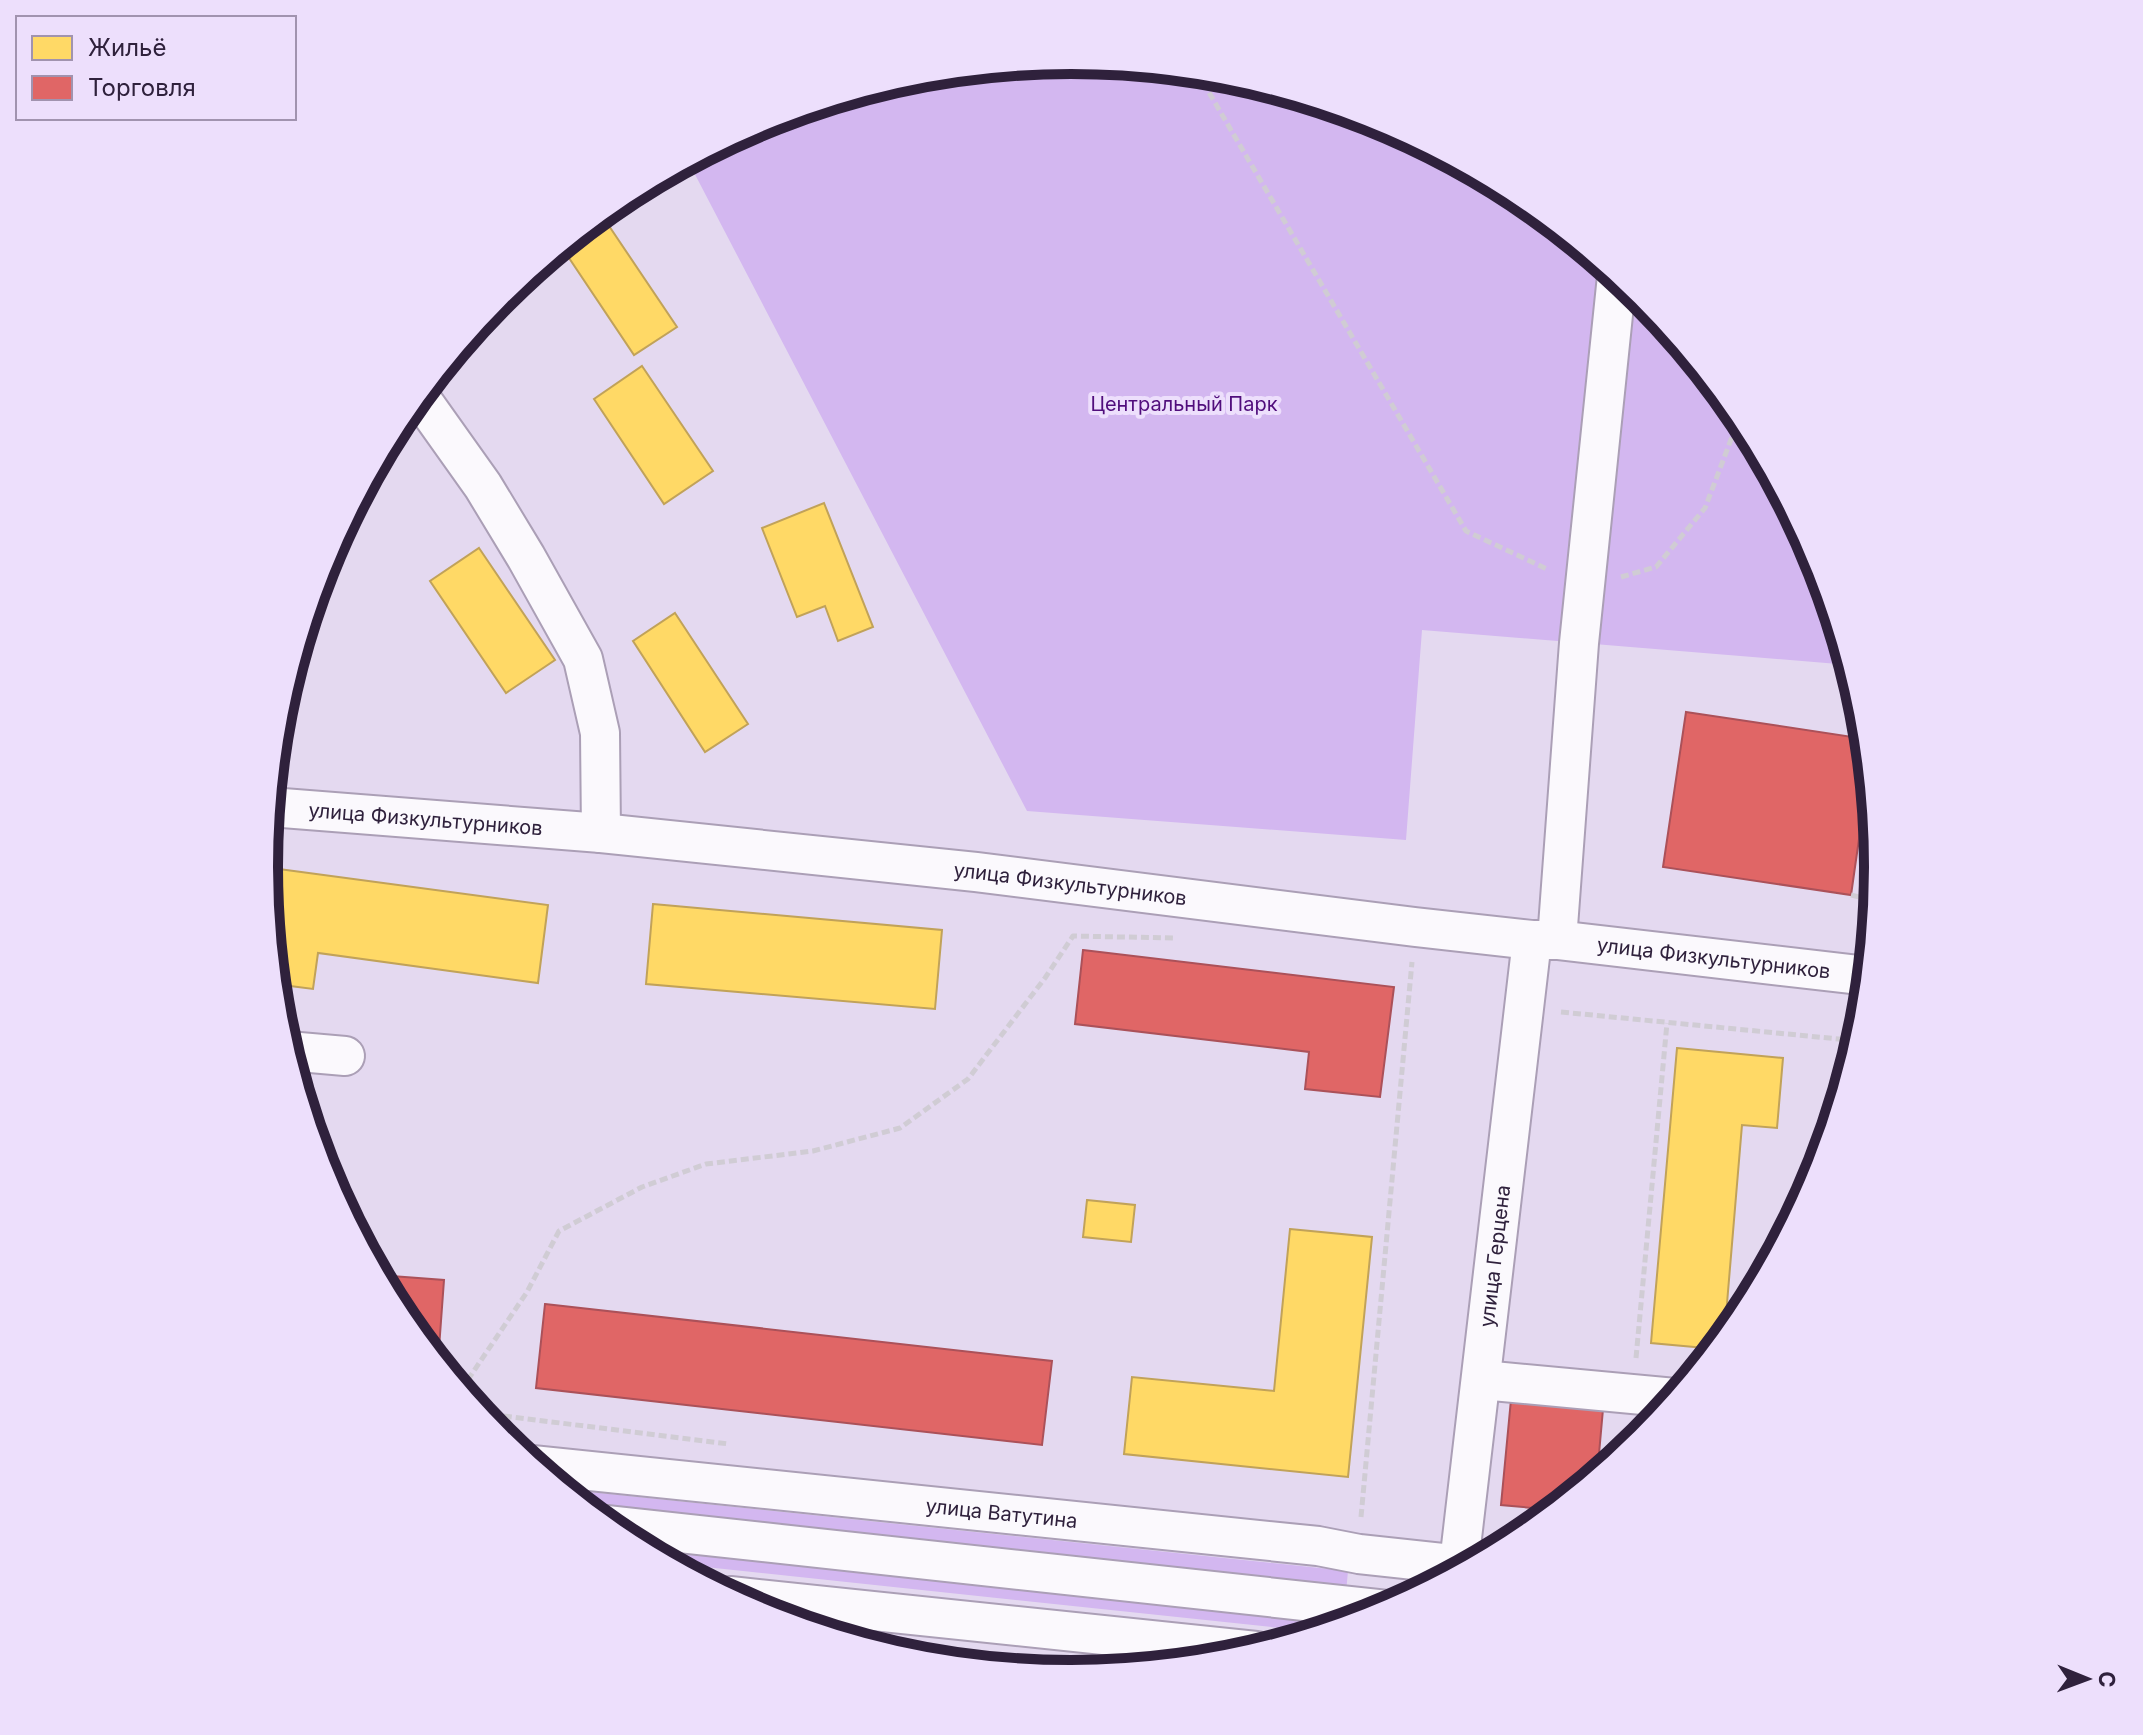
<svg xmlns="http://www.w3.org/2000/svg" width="2143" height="1735" viewBox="0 0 2143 1735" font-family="Inter,sans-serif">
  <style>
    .green { fill: #d3b7f0 }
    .homes { fill: #ffd966; stroke: #c1a259; stroke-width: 2 }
    .shops { fill: #e06666; stroke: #ab5159; stroke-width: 2 }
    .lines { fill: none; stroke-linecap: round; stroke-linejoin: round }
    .minor-casing { stroke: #ab9fb6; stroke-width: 42 }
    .path { stroke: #d0ccd4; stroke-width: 5; stroke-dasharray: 8 4; stroke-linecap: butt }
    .minor { stroke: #fbf9fd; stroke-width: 38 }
    .labels { text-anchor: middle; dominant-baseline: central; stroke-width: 8; stroke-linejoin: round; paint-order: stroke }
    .park-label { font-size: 20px; fill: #510e7c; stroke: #eddffc }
    .street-label { font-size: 20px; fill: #2f213c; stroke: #eddffc }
    .rim { fill: none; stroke: #2f213c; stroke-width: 10 }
  </style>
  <rect width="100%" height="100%" fill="#e4d9f0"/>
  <path class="green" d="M1072,60L1229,76L1381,122L1520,196L1643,297L1743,419L1818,559L1850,665L1422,630L1406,840L1027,811L688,161L763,121L914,75Z
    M562,1489L1348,1571L1343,1625L1318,1632L668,1563L623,1539Z"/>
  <path class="homes" d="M601,214L677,327L634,355L561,246Z
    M642,366L713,471L664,504L594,399Z
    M824,503L873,627L838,641L825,606L797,617L762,528Z
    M342,528L350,541L327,556Z
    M479,548L555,660L506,693L430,581Z
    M675,613L748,724L705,752L633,641Z
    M264,867L548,905L538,983L318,953L313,989L275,984Z
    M653,904L942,930L935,1009L646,984Z
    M1677,1048L1783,1058L1777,1128L1742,1125L1724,1339L1716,1349L1651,1343Z
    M1087,1200L1135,1205L1131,1242L1083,1237Z
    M1290,1229L1372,1237L1348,1477L1124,1454L1132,1377L1274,1391Z"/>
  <path class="shops" d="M1686,712L1866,739L1869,769L1851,895L1663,867Z
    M1083,950L1394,987L1380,1097L1305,1089L1309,1052L1075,1024Z
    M302,1100L314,1101L312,1131Z
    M378,1275L444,1280L438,1362L400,1316Z
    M545,1304L1052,1361L1042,1445L536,1388Z
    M1512,1389L1604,1398L1597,1476L1555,1510L1501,1505Z"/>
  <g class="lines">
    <defs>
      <g id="minor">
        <path d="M419,396L483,486L526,557L583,659L600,733L601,833"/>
        <path id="s1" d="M270,807L601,833L976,872L1415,927L1532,940H1557L1868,976"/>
        <path d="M1557,940L1579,643L1617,276"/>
        <path d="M288,1051L345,1056"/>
        <path d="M1482,1380L1675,1398"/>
        <path id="s2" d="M532,1465L1318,1546L1359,1554L1470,1566"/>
        <path d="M606,1525L1387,1610"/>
        <path id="s3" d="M1458,1572L1532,940"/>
        <path d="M730,1596L1256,1651"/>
      </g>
    </defs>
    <use href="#minor" class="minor-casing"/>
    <path class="path" d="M1197,72L1466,531L1549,570
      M1621,577L1656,567L1705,508L1740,416
      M1851,895L1876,901
      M1561,1012L1859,1041
      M1636,1358L1667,1023
      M461,1390L527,1292L559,1231L642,1187L706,1164L813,1151L900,1128L968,1079L1045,978L1073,936L1173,938
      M480,1413L729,1444
      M1628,1451L1629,1432
      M1361,1517L1412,962
      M1497,1535L1522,1537"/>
    <use href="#minor" class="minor"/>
  </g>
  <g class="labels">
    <g class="park-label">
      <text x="1184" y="404">Центральный Парк</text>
    </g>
    <g class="street-label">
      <text stroke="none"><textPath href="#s1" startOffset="156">улица Физкультурников</textPath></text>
      <text stroke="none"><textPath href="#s1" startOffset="804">улица Физкультурников</textPath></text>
      <text stroke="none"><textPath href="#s1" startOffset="1452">улица Физкультурников</textPath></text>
      <text stroke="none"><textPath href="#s3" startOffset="318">улица Герцена</textPath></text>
      <text stroke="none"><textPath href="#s2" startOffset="472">улица Ватутина</textPath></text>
    </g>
  </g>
  <path d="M0 0H2143V1735H0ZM278 867a793 793 0 1 1 1586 0a793 793 0 1 1-1586 0Z" fill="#eddffc" fill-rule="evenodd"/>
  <path class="rim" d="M278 867a793 793 0 1 1 1586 0a793 793 0 1 1-1586 0Z"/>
  <rect x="16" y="16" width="280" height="104" fill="#eddffc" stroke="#a193af" stroke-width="2"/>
  <rect x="32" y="36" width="40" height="24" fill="#ffd966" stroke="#a193af" stroke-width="2"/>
  <text x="88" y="56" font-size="24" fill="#2f213c">Жильё</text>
  <rect x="32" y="76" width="40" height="24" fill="#e06666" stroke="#a193af" stroke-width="2"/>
  <text x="88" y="96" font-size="24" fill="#2f213c">Торговля</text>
  <g transform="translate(2087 1679) rotate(91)" stroke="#eddffc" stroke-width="6" paint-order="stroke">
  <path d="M0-6L14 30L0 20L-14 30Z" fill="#2f213c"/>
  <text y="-12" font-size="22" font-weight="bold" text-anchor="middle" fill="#2f213c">С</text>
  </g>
</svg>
